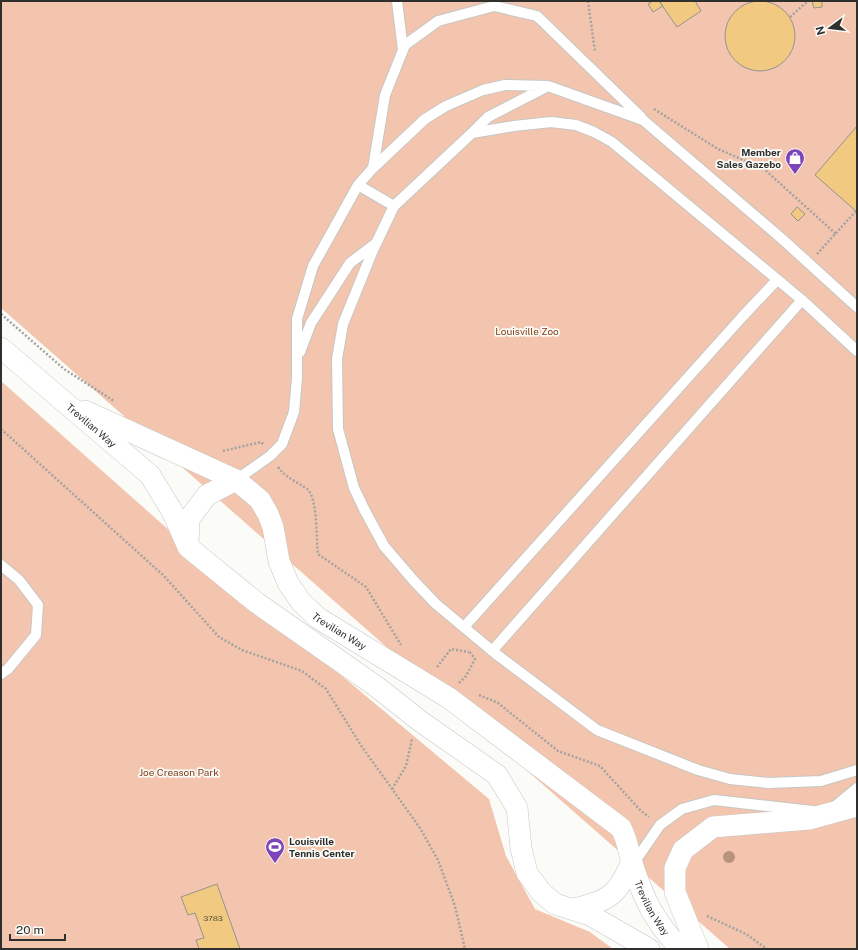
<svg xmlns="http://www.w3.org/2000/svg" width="858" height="950" viewBox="0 0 858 950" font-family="'Public Sans',sans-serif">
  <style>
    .green { fill: #f4c5ae }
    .building { fill: #f1c980; stroke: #959390 }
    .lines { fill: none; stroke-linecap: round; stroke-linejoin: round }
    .lane-casing { stroke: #c6c6c3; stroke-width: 12 }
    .street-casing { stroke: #c6c6c3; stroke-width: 22 }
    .path { stroke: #a2a2a0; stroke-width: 2.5; stroke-dasharray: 2 2; stroke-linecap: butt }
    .lane { stroke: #fff; stroke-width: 10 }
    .street { stroke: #fff; stroke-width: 21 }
    .tree { fill: #b7927c }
    .labels { text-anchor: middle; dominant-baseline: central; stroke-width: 3.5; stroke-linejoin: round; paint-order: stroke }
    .number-label { font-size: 8px; fill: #605642 }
    .poi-label { font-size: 10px; font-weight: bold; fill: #2f2f2e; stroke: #fbfbf8; text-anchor: end }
    .park-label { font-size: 10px; fill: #803d16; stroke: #fbfbf8 }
    .street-label { font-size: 10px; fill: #2f2f2e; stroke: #fbfbf8 }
  </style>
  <rect width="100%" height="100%" fill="#fbfbf8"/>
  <path class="green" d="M1,1H857V949H730L1,308Z
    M1,381L188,547L489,799L506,856L535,909L590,932L613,949H1Z"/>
  <path class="building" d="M653,1H659L663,6L653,12L648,4Z
    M659,1H695L701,11L677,27Z
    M812,1H822V7L814,8Z
    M725 36a35 35 0 1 1 70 0a35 35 0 1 1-70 0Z
    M857,126V212L815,175Z
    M797,207L805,214L798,221L791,214Z
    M217,884L240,949H199L196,940L204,938L195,913L188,915L181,897Z"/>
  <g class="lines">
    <defs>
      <path id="lane" d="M397,1L403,50
        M472,133L488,117L546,87
        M373,168L385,95L405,45L438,21L494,6L537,16L641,117
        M358,185L394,206
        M857,351L802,300L612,142L594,132L576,125L551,122L514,126L472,133L394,206L373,250L343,324L337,359L338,429L354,488L364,509L384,546L414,581L436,604L496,654L597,730L698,770L730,779L768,783L821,781L857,770
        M300,352L311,323L350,263L375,244
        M236,480L270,456L282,444L294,412L297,378V319L313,266L358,185L373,168L425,119L446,106L483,90L505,85L548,86L643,120L781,238L857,307
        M1,565L19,580L38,605L36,635L8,669L1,674
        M465,626L743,316L777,280
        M492,651L802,300
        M834,807L857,788
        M632,862L638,857L660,825L682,809L714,800L812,811"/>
      <g id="street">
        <path id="s1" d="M1,348L150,475L172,511L188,547L257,603L377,687L420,721L497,775L517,808L521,848L527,873L541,892L555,904L590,915L649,949"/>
        <path id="s2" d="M85,411L236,480L260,500L268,514L273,527L279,561L288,583L301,602L318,618L449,698L621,828C628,841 628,850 632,863C643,898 655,923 681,949"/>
        <path d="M188,544L189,519L207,495L236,480"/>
        <path d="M574,909C612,899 615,897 632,862"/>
        <path d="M698,949L675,892V868L683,850L713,827L809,819L857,806"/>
      </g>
    </defs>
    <use href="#lane" class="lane-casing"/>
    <use href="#street" class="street-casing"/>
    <path class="path" d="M588,1L595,52
      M790,17L808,1
      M654,109L718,149L764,169L836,234
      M817,254L857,210
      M1,314L64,369L114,401
      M1,429L163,575L219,637L242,650L302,671L326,689L362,747L420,828L438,860L455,906L465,949
      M223,451L261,442L263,444
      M278,467C286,478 296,481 307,489C318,497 316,540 318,554L366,587L401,645
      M437,667L451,649L469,652
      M459,683L466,676L475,659L469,651
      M479,695L498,703L558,751L600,766L641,811L649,817
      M392,789L406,766L412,739
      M707,916L746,934L767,949"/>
    <use href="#lane" class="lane"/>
    <use href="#street" class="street"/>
  </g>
  <circle class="tree" cx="729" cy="857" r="6"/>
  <defs>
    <symbol id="shop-pin" viewBox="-11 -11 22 30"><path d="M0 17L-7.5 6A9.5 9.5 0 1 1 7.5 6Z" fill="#7e44ba" stroke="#fbfbf8"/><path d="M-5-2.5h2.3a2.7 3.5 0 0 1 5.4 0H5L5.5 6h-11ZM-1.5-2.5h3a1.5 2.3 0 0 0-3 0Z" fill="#fff"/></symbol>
    <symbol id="stadium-pin" viewBox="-11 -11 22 30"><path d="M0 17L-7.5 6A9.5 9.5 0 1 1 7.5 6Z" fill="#7e44ba" stroke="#fbfbf8"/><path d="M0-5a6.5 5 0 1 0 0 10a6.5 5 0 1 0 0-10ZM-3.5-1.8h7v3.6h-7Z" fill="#fff"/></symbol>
  </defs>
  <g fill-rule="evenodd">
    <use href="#shop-pin" x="784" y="147" width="22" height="30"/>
    <use href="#stadium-pin" x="264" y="836" width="22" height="30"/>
  </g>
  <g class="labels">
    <g class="number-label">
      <text x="213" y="918">3783</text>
    </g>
    <g class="poi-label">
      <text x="781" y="152">Member<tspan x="781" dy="12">Sales Gazebo</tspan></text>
      <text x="289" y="841" text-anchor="start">Louisville<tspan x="289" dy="12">Tennis Center</tspan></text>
    </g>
    <g class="park-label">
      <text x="527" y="331">Louisville Zoo</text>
      <text x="179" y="772">Joe Creason Park</text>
    </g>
    <g class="street-label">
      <text stroke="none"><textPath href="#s1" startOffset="119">Trevilian Way</textPath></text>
      <text stroke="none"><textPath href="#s2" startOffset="357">Trevilian Way</textPath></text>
      <text stroke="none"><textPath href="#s2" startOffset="787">Trevilian Way</textPath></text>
    </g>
  </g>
  <rect width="858" height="950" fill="none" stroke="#2f2f2e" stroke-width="4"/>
  <g transform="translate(830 28) rotate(255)" stroke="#fbfbf8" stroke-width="3" paint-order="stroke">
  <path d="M0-3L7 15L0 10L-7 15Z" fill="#2f2f2e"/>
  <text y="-6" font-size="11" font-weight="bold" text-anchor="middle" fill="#2f2f2e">N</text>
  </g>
  <path d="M10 934v6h55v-6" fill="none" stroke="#2f2f2e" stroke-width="2"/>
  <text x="16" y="934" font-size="12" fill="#2f2f2e" stroke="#fbfbf8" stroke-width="3" paint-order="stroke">20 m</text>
</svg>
